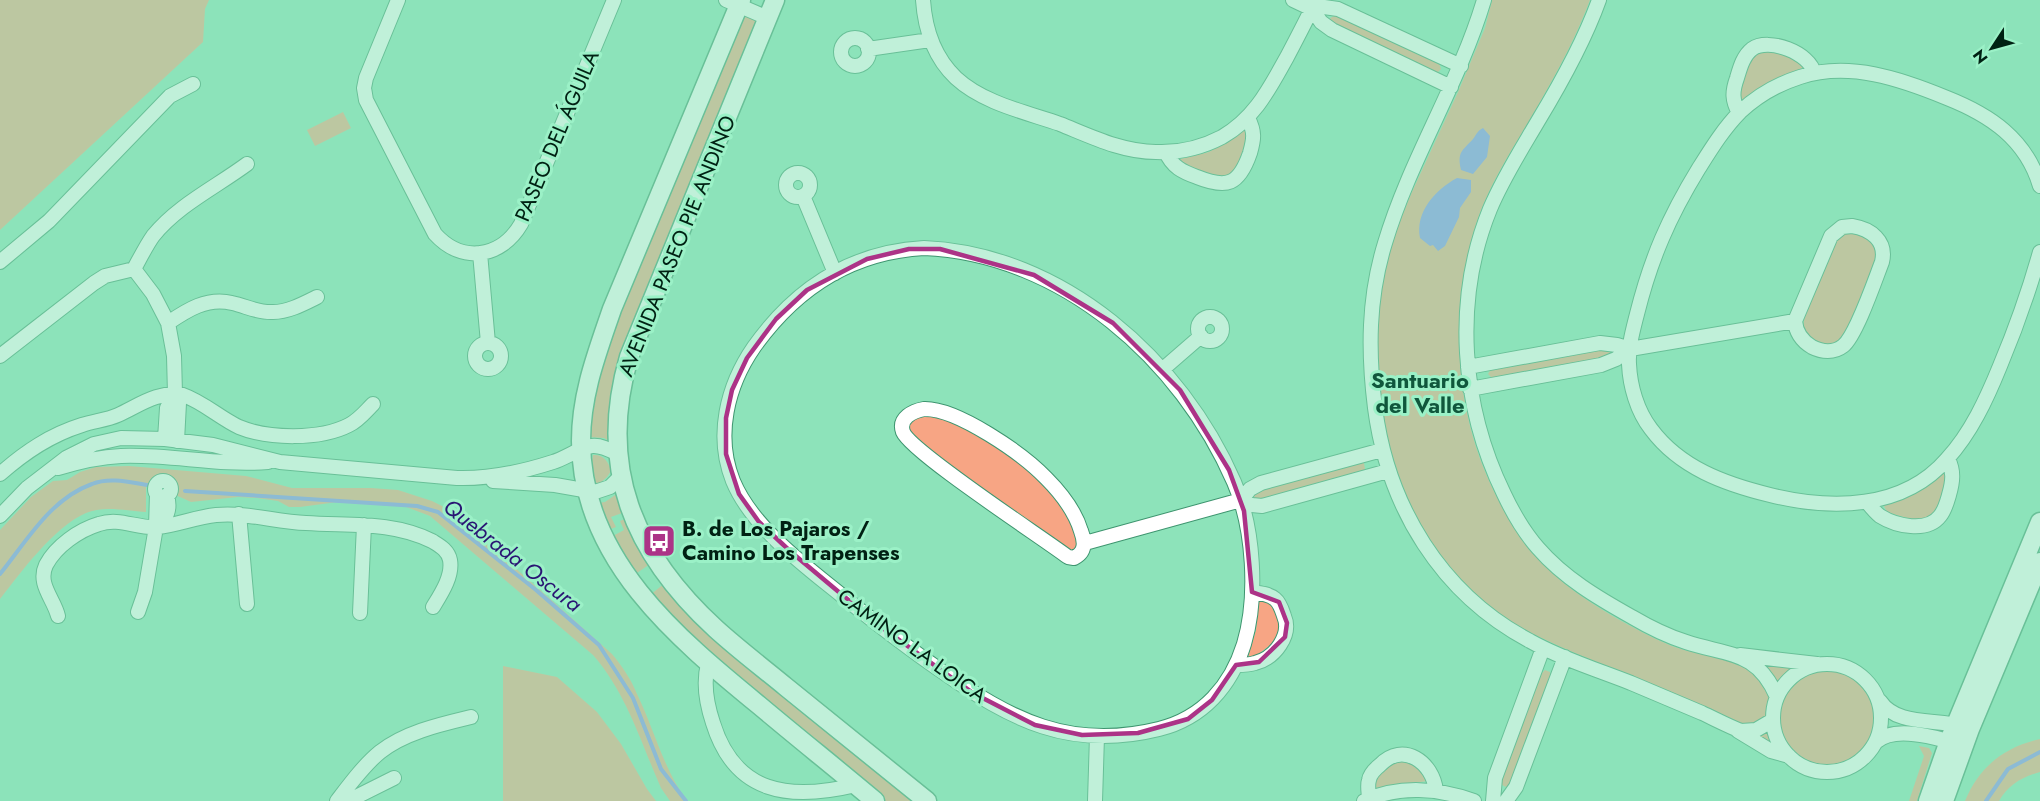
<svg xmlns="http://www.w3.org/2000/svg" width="2040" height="801" viewBox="0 0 2040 801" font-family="Jost,sans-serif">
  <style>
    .green { fill: #f7a584 }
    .water { fill: #8c89f4 }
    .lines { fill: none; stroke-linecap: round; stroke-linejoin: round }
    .stream { stroke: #8c89f4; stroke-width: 4 }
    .minor-casing { stroke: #3e956f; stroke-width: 16 }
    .secondary-casing { stroke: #3e956f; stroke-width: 21 }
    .minor { stroke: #fff; stroke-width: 14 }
    .secondary { stroke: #fff; stroke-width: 18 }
    .marked { fill: none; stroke: #ac3387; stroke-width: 4.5; stroke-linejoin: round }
    .labels { text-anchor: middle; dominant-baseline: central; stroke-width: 6; stroke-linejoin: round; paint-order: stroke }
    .street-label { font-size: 21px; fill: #002113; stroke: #9bf1c7 }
    .poi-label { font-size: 21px; font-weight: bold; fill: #002113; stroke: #9bf1c7; text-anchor: start }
    .neighbourhood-label { font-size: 22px; font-weight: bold; fill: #10573c; stroke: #9bf1c7 }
    .water-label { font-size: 22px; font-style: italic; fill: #291573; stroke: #9bf1c7 }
  </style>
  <rect width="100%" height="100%" fill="#8de3ba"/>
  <path class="green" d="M0,0H209L205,9L203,42L0,230Z
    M1492,0H1590C1577,35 1559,69 1540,102C1516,145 1486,186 1473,235C1441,355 1464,487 1556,576C1581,600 1640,633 1672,646C1711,660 1753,660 1793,664C1791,670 1785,673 1781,678C1765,697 1764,722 1773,745L1751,734L1731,719L1563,648L1509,623L1474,594L1433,551L1406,501L1386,434L1378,376L1376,330L1382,279L1395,233L1411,194L1458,92L1485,28Z
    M1335,15L1439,63L1441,69L1438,72H1434L1331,25L1329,19Z
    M746,17H752L757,23L645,303L611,442L604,438L588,437V426L603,353L741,19Z
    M1769,50L1798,59L1805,67L1781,77L1740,101L1737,93L1752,55Z
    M343,112L351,128L315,146L307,130Z
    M1247,128L1250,131C1245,149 1242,182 1215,179C1203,177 1190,169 1179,165L1180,159L1209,152Z
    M1847,232C1861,233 1868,237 1877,247L1876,259L1846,335C1839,343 1832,347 1821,344C1814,342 1806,337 1804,329C1800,314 1826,262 1833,245L1840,236Z
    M1604,349L1610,352V356L1607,359L1493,379L1488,374L1491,369Z
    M925,415C975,422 1080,492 1078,549L1073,551L1055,539L936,456L912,434L908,428L909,422Z
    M593,455C603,454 609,462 611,471L607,477L599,484L595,482L592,461Z
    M1358,462L1364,463L1365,469L1361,473L1260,501L1254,499L1255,491Z
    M129,466L246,476L292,488H371L398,490L432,501L450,510L612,654C622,666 631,679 637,694C654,729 664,770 687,801H670L661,788C641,743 627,694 593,655L430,516L401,505L345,501L300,507H289L278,501L257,498L238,497L191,502L171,493L146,486V512C128,511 103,505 86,513C54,527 21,572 0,599V530L31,497L53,481L67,480L80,472L96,467Z
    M1948,471C1950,480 1947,486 1944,494C1931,529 1917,521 1887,512L1883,504L1919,491L1942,473Z
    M618,493L625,512L611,517L616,527L608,530L598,503L605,502Z
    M627,518L650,564L634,575L611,537L624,530L620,521Z
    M665,583L918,801H885L709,657L650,595Z
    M1265,599L1273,603L1283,626L1277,640L1257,655L1248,657L1256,630L1259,600Z
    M503,666L557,677L597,712L621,744L647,789L656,801H503Z
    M1780 717a48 48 0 1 1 96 0a48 48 0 1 1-96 0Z
    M1545,670L1550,672L1551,677L1510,785L1506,787L1502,785L1501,780L1542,673Z
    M2040,739V772C2022,777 2008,785 1999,801H1965C1979,767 2004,747 2040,739Z
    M1919,746L1929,748L1932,753L1917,801H1909L1924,756Z
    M1405,760L1418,767L1428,781L1375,788V777L1388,764Z"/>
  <path class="water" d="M1483,128L1490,136L1487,157L1473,174L1461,170C1457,152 1462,151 1473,139C1477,134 1477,131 1483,128Z
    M1457,178L1471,180V192L1460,208L1459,217L1445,246L1438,251L1433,245L1430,246L1420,238C1415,212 1435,190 1457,178Z"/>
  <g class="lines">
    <path class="stream" d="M185,491L417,506L438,512L536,590L599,645L633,698L661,769L686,801
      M0,574C26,542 50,499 92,484C109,477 129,482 147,485
      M1986,801L2008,769L2040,752"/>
    <defs>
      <path id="minor" d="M398,0L366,78L364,88L366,100L435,234C462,264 501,258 521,224L614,0
        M726,0L768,18
        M923,0C925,30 934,57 956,78C983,103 1025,112 1060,124C1090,136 1122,152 1156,152C1179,153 1201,148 1222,137C1255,118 1269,89 1287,57C1297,38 1307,19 1316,0
        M1293,0L1312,9L1321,22L1332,30L1451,87
        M1484,0C1459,84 1410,159 1385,243C1368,298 1368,352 1375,408C1388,507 1441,594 1530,641C1562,659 1598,670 1631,683C1655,693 1678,703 1702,713C1715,719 1728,726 1741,731L1756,730L1773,720
        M1599,0C1584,42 1561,83 1538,121C1521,150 1503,178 1490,209C1453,300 1461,406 1504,494C1513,513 1524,532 1538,548C1564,578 1598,598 1632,617C1649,627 1667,636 1686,642C1728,656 1757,650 1777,697
        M1312,9L1324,7L1338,9L1461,66
        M841 52a14 14 0 1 1 28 0a14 14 0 1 1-28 0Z
        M868,49L930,40
        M1739,113C1732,100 1732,92 1737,78C1740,68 1743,56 1752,49C1769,37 1810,53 1814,73
        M1166,152C1172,167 1183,172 1197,177C1227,189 1239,185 1250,153C1254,139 1255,132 1248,118
        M786 185a12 12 0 1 1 24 0a12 12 0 1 1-24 0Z
        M2040,186C2026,139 1990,115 1947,98C1901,79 1849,61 1800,77C1778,84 1757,96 1740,112C1724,128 1711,149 1699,168C1669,217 1651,258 1637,314C1633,330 1628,347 1629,364C1630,386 1637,411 1651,429C1680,468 1725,484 1770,495C1831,510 1903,510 1947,459C1971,433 1987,398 2000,366C2016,328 2029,291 2040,252
        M803,196L835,273
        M1852,226C1871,229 1887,241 1882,262C1875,280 1856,336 1843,346C1834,353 1822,352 1812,347C1802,341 1796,333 1795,321L1831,236L1842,227Z
        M924,248C1063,254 1181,360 1234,482C1254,528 1258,597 1244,644C1231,686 1203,718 1159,729C1070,751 1011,720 940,670C908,648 877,624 846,599C807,567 753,529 733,481C715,436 727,386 754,347C796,288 851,252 924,248Z
        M480,253L488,343
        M0,262L49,221L170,96L193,84
        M134,269L153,294L168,323L174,356L175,394L179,403L177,441
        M1198 329a12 12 0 1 1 24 0a12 12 0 1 1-24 0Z
        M168,323C187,310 207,297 232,303C246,306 258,313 273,312C288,312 303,304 317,297
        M475 356a13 13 0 1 1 26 0a13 13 0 1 1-26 0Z
        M0,356L94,283L105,276L134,269C140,258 146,246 153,236C178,205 216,187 247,164
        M1468,367L1600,343L1617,345L1630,349
        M1163,369L1201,336
        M1470,389L1601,365L1616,359L1630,349L1795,321
        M924,409C957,408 1023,454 1046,478C1061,493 1075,511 1081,531C1085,542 1086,552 1074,558L1068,557C1043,538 911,452 903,432C898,418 913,411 924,409Z
        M165,439L167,408L175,394
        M58,468C78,462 100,457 121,456C170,454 218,466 268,462
        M0,474C25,452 50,435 82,425C94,421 107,420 118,415C140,405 157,391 183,395C203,402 220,418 239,427C268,439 320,440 349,425C359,420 365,412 373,404
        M155 489a8 8 0 1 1 16 0a8 8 0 1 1-16 0Z
        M493,481L555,485L595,492L610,487L621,476
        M1241,500L1252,505L1262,506L1388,471
        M1867,502C1871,507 1875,512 1880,516C1896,526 1927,533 1940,516C1945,510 1947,502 1949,495C1953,481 1954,471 1948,459
        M239,514L247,604
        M0,516L27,488L66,458L94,444L121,438L165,439L213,445L280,462L457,478C490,479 522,472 553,462C566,458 579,448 592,446C601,445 610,450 618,454
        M156,527C167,518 171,510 167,495
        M1085,543L1241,500L1250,489L1261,483L1382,450
        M138,612L145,592L156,527L157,494
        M360,613L364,525
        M58,616C54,599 37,584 46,565C56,546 79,530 99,524C120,517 137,529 158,527C177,525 196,517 216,515C246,512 276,522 306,523C349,526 392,521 432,541C440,546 448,550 450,560C453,576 441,594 433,607
        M1740,655L1817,664
        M1773 718a54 54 0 1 1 108 0a54 54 0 1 1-108 0Z
        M708,664C703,683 707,705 713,723C735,794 789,801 856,785
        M1236,665C1242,665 1249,665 1255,663C1275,658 1292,635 1284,616C1282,610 1280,603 1275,599C1269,594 1260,593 1252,592
        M1880,701C1897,727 1938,718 1964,727
        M1738,731L1771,751L1789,756
        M1876,742C1894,725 1935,737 1957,744
        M1369,799C1369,793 1367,786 1369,780C1370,774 1375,769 1380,765C1403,741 1433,762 1436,791
        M337,801C350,784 364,765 380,752C405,732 442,724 471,717
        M348,801L394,778
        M1095,801L1097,736
        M1364,801C1399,785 1439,788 1474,801
        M1493,801L1495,778L1543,648
        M1506,801L1516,787L1565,657"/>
      <path id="secondary" d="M741,0L612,309C597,353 581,394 581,441C581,559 677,638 760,706C798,738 837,769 875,801
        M775,0L629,357C597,467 633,553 716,629C738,649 763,668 786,687C833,725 880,763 927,801
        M1928,801L1949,741L2040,522
        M1944,801L1970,729L2040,562"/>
    </defs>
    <use href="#minor" class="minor-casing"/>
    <use href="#secondary" class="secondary-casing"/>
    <use href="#minor" class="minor"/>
    <use href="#secondary" class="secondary"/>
  </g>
  <path d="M0 0H2040V801H0ZM909,249H940L1034,275L1113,323L1180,390L1229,470L1244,511L1252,592L1279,602L1287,623L1285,637L1259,662L1236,665L1212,700L1188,719L1138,733L1082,735L1035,725L973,693L877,624L791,552L759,522L739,494L726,454V418L732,390L747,358L776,319L807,290L867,259Z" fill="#8de3ba" fill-opacity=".55" fill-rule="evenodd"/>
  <path class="marked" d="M909,249H940L1034,275L1113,323L1180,390L1229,470L1244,511L1252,592L1279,602L1287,623L1285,637L1259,662L1236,665L1212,700L1188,719L1138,733L1082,735L1035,725L973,693L877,624L791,552L759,522L739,494L726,454V418L732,390L747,358L776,319L807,290L867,259Z"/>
  <defs>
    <symbol id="bus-square" viewBox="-11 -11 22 22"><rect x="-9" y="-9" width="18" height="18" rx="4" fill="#ac3387" stroke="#9bf1c7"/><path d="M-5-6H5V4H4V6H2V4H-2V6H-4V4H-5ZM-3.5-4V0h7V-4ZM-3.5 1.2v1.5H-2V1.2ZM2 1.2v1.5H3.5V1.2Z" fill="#fff"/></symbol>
  </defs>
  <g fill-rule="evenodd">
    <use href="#bus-square" x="640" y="522" width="38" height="38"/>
  </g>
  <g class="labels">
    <g class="street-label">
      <text transform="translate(557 136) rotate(-67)">PASEO DEL ÁGUILA</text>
      <text transform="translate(677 246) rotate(-68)">AVENIDA PASEO PIE ANDINO</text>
      <text transform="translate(912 646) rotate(36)">CAMINO LA LOICA</text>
    </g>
    <g class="poi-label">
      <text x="682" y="529">B. de Los Pajaros /<tspan x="682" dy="24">Camino Los Trapenses</tspan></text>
    </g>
    <g class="neighbourhood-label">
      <text x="1420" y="380">Santuario<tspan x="1420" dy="25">del Valle</tspan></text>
    </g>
    <g class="water-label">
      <text transform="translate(513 555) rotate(38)">Quebrada Oscura</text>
    </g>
  </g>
  <g transform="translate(1992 48) rotate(234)" stroke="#9bf1c7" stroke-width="4.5" paint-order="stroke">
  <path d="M0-4.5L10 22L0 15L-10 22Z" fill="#002113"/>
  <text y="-9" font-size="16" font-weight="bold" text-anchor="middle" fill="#002113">N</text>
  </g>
</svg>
